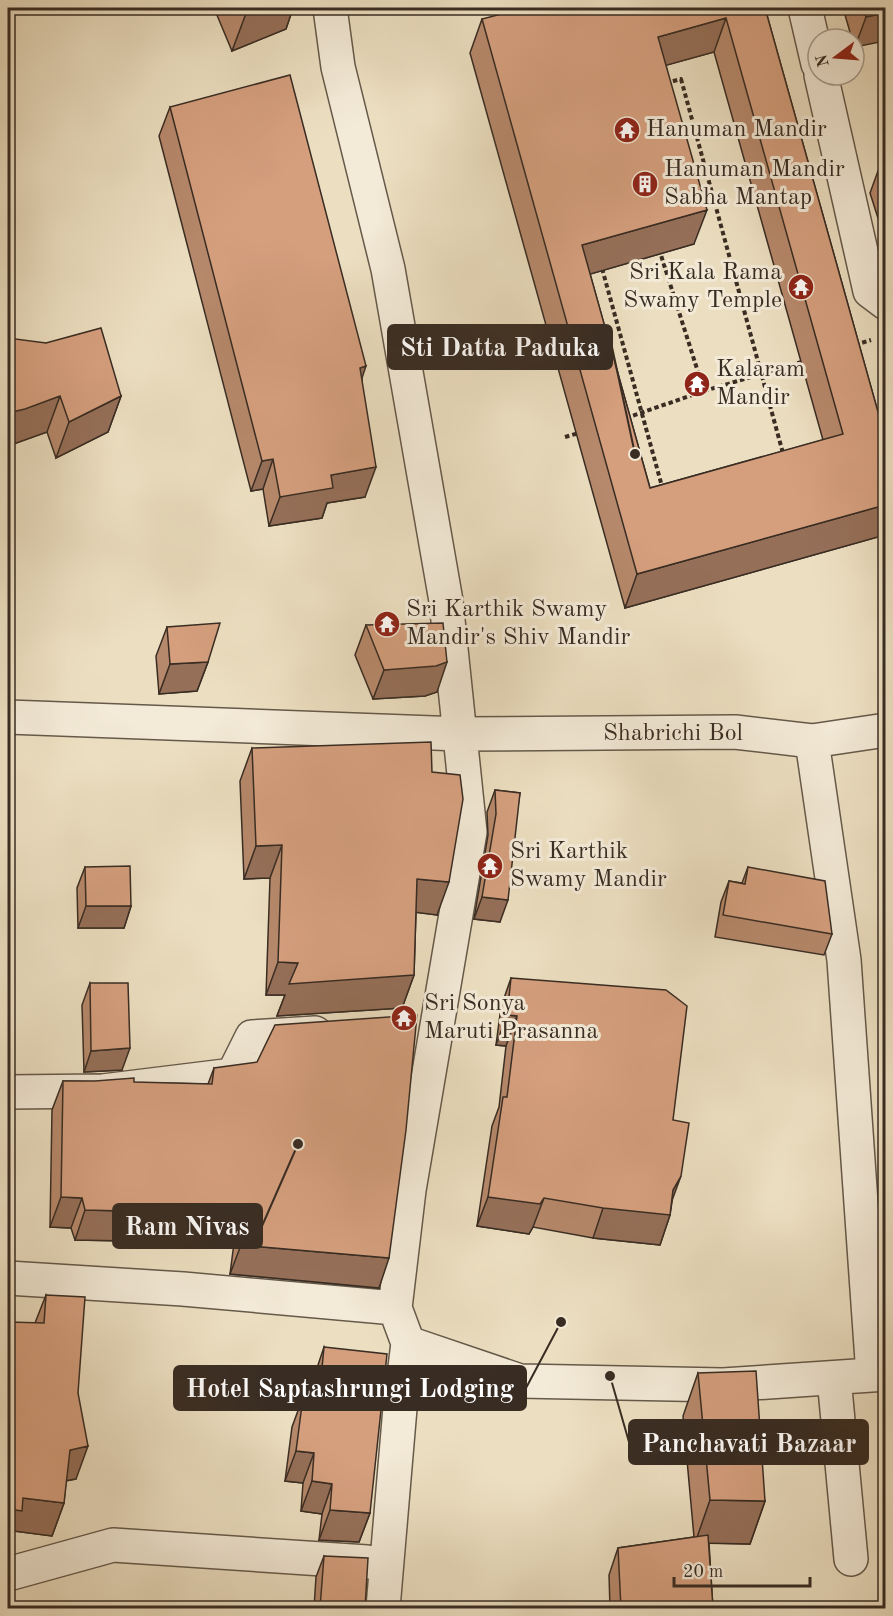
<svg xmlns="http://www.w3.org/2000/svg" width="893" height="1616" viewBox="0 0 893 1616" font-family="'Old Standard TT',serif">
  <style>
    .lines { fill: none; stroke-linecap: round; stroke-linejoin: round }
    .minor-casing { stroke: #65594a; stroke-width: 36 }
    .path { stroke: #382c23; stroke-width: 4; stroke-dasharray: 4.5 3; stroke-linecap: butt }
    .minor { stroke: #f3ead7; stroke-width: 33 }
    .wall { fill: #b7896c; stroke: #382c23; stroke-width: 1.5; fill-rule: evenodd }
    .shaded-wall { fill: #956f58; stroke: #382c23; stroke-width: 1.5 }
    .building { fill: #d59f7e; stroke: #382c23; stroke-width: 1.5; fill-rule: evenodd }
    .labels { text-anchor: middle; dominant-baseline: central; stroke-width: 6; stroke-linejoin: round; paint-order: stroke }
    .poi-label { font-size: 24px; fill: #382c23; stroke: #f3ead7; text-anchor: start }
    .street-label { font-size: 24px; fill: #382c23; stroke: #f3ead7 }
    .leader { fill: none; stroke: #382c23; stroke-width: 2 }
    .callout-dot { fill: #382c23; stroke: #f3ead7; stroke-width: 2 }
    .callout { fill: #382c23; stroke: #382c23; stroke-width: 2 }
    .callout-label { font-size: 26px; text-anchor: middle; font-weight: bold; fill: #fff }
  </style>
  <rect width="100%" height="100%" fill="#ecdfc1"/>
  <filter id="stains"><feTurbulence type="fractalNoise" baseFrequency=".00333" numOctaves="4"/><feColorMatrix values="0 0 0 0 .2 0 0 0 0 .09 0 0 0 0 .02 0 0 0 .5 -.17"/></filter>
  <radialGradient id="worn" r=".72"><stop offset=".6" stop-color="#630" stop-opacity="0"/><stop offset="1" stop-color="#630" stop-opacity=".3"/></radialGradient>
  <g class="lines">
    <defs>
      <path id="minor" d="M330,8L338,67L388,269L446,601L470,832L409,1190L395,1308
        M805,8L818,64
        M821,75L870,291L886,303
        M8,717L460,734L735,732L812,741L886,730
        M812,741L844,960L873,1375
        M8,1092L103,1091L233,1075L252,1037L315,1033
        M8,1278L183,1289L395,1308L408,1343L400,1408L383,1608
        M408,1343L520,1381L723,1385L886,1374
        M834,1378L851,1559
        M8,1574L113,1545L367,1562"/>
    </defs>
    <use href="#minor" class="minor-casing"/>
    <path class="path" d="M681,79L787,468L666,501L559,112Z
      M659,249L705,394
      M855,345L871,340
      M626,418L704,391L805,361
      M565,437L579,433"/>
    <use href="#minor" class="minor"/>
  </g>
  <path class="wall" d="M214,8H293L286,29L232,51Z
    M765,8L885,437V535L625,608L470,53L482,19ZM714,52L823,440L650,488L590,274L694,244L666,65Z
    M843,8H885L855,47L854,39H852Z
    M170,107L362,379L365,497L327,503L322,518L269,526L263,489L251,491L159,136Z
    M885,169V240L870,193L878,171Z
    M8,338L121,396L108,432L56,458L47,432L8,446Z
    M366,625L437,692L425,696L373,699L355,655Z
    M167,627L208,662L197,691L159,694L156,656Z
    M252,748L437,915L416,912L414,975L402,1008L277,1016L285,995H266L270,878L244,879L240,781Z
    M495,790L520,793L500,922L474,919L488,835L487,812Z
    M85,867L131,906L124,928H78L77,888Z
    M748,867L832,934L824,955L715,937L721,902L729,881L742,883Z
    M511,978L673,1120L672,1202L670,1215L660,1245L593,1238L533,1227L529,1234L477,1226L492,1126L499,1107L506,1046L496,1045L501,1007Z
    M90,983L122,1070L84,1072L82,1005Z
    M214,1068L379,1288L230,1274L234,1243L75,1240L71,1228L50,1227L52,1110L63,1081L208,1084Z
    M46,1295L78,1393L76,1479L66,1481L64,1503L52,1536L14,1531L10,1543L35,1323Z
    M324,1347L370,1513L359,1542L319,1540L322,1514L301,1511L303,1483L285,1481L292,1427L303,1397L311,1398L314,1377Z
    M698,1373L765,1501L750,1544L709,1543L713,1608H610L609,1575L618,1548L694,1537L683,1416Z
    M324,1556L365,1608H314L316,1577Z"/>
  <path class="shaded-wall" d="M248,8H293L286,29L232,51Z
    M885,13V41L855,47L866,17Z
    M726,18L714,52L646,71L658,37Z
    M707,210L694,244L570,280L582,245Z
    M366,366L356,396L360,368Z
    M60,396L47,432L8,446V413Z
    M121,396L108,432L56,458L69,422Z
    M273,459L263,489L251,491L262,461Z
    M376,467L365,497L327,503L322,518L269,526L280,497L331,475Z
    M885,505V535L625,608L637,574Z
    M208,662L197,691L159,694L170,664Z
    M447,662L437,692L425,696L373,699L384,670Z
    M282,845L270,878L244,879L256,846Z
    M417,879L449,882L437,915L405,911Z
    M482,897L508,900L500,922L474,919Z
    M86,906H131L124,928H78Z
    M278,962L298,963L414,975L402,1008L277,1016L285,995H266Z
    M507,1015L517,1016L506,1046L496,1045Z
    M130,1048L122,1070L84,1072L91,1051Z
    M681,1176L670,1206V1215L660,1245L593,1238L603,1208L673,1190Z
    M61,1197L82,1198L71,1228L50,1227Z
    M488,1197L544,1198L533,1227L529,1234L477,1226Z
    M85,1210L244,1214L234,1243L75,1240Z
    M241,1245L389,1258L379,1288L230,1274Z
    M88,1446L76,1479L58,1482L70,1450Z
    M296,1451L314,1453L303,1483L285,1481Z
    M312,1481L332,1484L322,1514L301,1511Z
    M23,1498L64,1503L52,1536L14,1531L10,1543H8V1509Z
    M710,1500L765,1501L750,1544L695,1543Z
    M330,1510L370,1513L359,1542L319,1540Z"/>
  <path class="building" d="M524,8H765L885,437V505L637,574L482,19ZM726,18L843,434L650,488L582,245L707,210L658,37Z
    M863,8H885V13L866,17Z
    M290,75L366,366L360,368L376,467L331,475L333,488L280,497L273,459L262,461L170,107Z
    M885,169V195L878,171Z
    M101,328L121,396L69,422L60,396L25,409L8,413V338L46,343Z
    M220,623L208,662L170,664L167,627Z
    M443,623L447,662L436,666L384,670L366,625Z
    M431,742L432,772L460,775L463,799L449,882L417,879L414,975L289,984L298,963L278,962L282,845L256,846L252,748Z
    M495,790L520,793L508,900L482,897L496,814Z
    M130,866L131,906H86L85,867Z
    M748,867L825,881L832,934L723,915L729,881L745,884Z
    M511,978L666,990L687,1006L673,1120L689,1123L681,1176L673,1190L670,1215L603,1208L544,1198L540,1204L488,1197L503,1097H507L517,1016L507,1015Z
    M90,983H128L130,1048L91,1051Z
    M417,1015L406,1130L389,1258L241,1245L244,1214L85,1210L82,1198L61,1197L63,1081H95L134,1078V1082L212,1084L214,1068L257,1062L275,1025Z
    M46,1295L85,1297L78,1393L88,1446L70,1450L64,1503L23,1498L22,1511L8,1509V1322L44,1323Z
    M324,1347L387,1354L370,1513L330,1510L332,1484L312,1481L314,1453L296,1451L303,1397L319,1399Z
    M756,1371L765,1501L710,1500L698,1373Z
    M708,1535L713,1608H621L618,1548Z
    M324,1556L368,1558L365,1608H320Z"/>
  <defs>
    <symbol id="temple-disc" viewBox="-11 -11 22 22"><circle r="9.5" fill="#8f2418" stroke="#f3ead7"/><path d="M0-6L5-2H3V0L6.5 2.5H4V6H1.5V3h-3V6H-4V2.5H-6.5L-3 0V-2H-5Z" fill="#fff"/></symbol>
    <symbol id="building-disc" viewBox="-11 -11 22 22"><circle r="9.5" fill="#8f2418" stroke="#f3ead7"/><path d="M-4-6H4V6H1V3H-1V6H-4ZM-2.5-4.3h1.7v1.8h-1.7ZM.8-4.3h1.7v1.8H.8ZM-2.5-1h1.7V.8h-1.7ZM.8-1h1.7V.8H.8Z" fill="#fff"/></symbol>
  </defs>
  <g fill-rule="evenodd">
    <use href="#temple-disc" x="612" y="115" width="30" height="30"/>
    <use href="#building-disc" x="630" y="169" width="30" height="30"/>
    <use href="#temple-disc" x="786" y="272" width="30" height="30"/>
    <use href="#temple-disc" x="682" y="369" width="30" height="30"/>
    <use href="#temple-disc" x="372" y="609" width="30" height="30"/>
    <use href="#temple-disc" x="475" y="851" width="30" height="30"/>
    <use href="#temple-disc" x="389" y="1003" width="30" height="30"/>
  </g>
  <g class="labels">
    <g class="poi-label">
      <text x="646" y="130">Hanuman Mandir</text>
      <text x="664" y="170">Hanuman Mandir<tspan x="664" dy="28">Sabha Mantap</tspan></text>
      <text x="782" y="273" text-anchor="end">Sri Kala Rama<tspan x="782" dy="28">Swamy Temple</tspan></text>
      <text x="716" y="370">Kalaram<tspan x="716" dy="28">Mandir</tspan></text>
      <text x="406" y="610">Sri Karthik Swamy<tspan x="406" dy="28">Mandir's Shiv Mandir</tspan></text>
      <text x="510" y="852">Sri Karthik<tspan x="510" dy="28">Swamy Mandir</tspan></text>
      <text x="424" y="1004">Sri Sonya<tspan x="424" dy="28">Maruti Prasanna</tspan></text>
    </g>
    <g class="street-label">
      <text x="673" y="734">Shabrichi Bol</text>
    </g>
  </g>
  <path class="leader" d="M635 454L612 347M298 1144L262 1226M561 1322L526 1388M610 1376L629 1442"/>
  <g class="callout-dot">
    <circle cx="635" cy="454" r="6"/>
    <circle cx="298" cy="1144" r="6"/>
    <circle cx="561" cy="1322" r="6"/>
    <circle cx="610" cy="1376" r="6"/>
  </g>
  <g class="callout">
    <rect x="388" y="325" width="224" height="44" rx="6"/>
    <rect x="113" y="1204" width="149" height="44" rx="6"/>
    <rect x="174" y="1366" width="352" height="44" rx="6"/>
    <rect x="629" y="1420" width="239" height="44" rx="6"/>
  </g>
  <g class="callout-label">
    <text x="500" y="356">Sti Datta Paduka</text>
    <text x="187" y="1235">Ram Nivas</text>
    <text x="350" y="1397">Hotel Saptashrungi Lodging</text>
    <text x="749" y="1452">Panchavati Bazaar</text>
  </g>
  <rect width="893" height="1616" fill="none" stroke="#ecdfc1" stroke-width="30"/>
  <rect x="9" y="9" width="875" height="1598" fill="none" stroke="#382c23" stroke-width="3"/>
  <rect x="15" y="15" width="863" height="1586" fill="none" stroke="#382c23" stroke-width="1.5"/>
  <g transform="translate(836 57) rotate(254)"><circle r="28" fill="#f3ead7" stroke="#a89e8f" stroke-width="1.5"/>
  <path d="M0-4.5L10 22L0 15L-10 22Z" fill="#8f2418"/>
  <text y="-9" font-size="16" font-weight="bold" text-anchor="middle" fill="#382c23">N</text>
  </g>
  <path d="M674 1577v9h136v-9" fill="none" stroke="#382c23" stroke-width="3"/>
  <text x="683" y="1577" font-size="18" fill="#382c23" stroke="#f3ead7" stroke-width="4.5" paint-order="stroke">20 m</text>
  <rect width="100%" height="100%" filter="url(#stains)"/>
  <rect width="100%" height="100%" fill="url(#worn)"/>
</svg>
